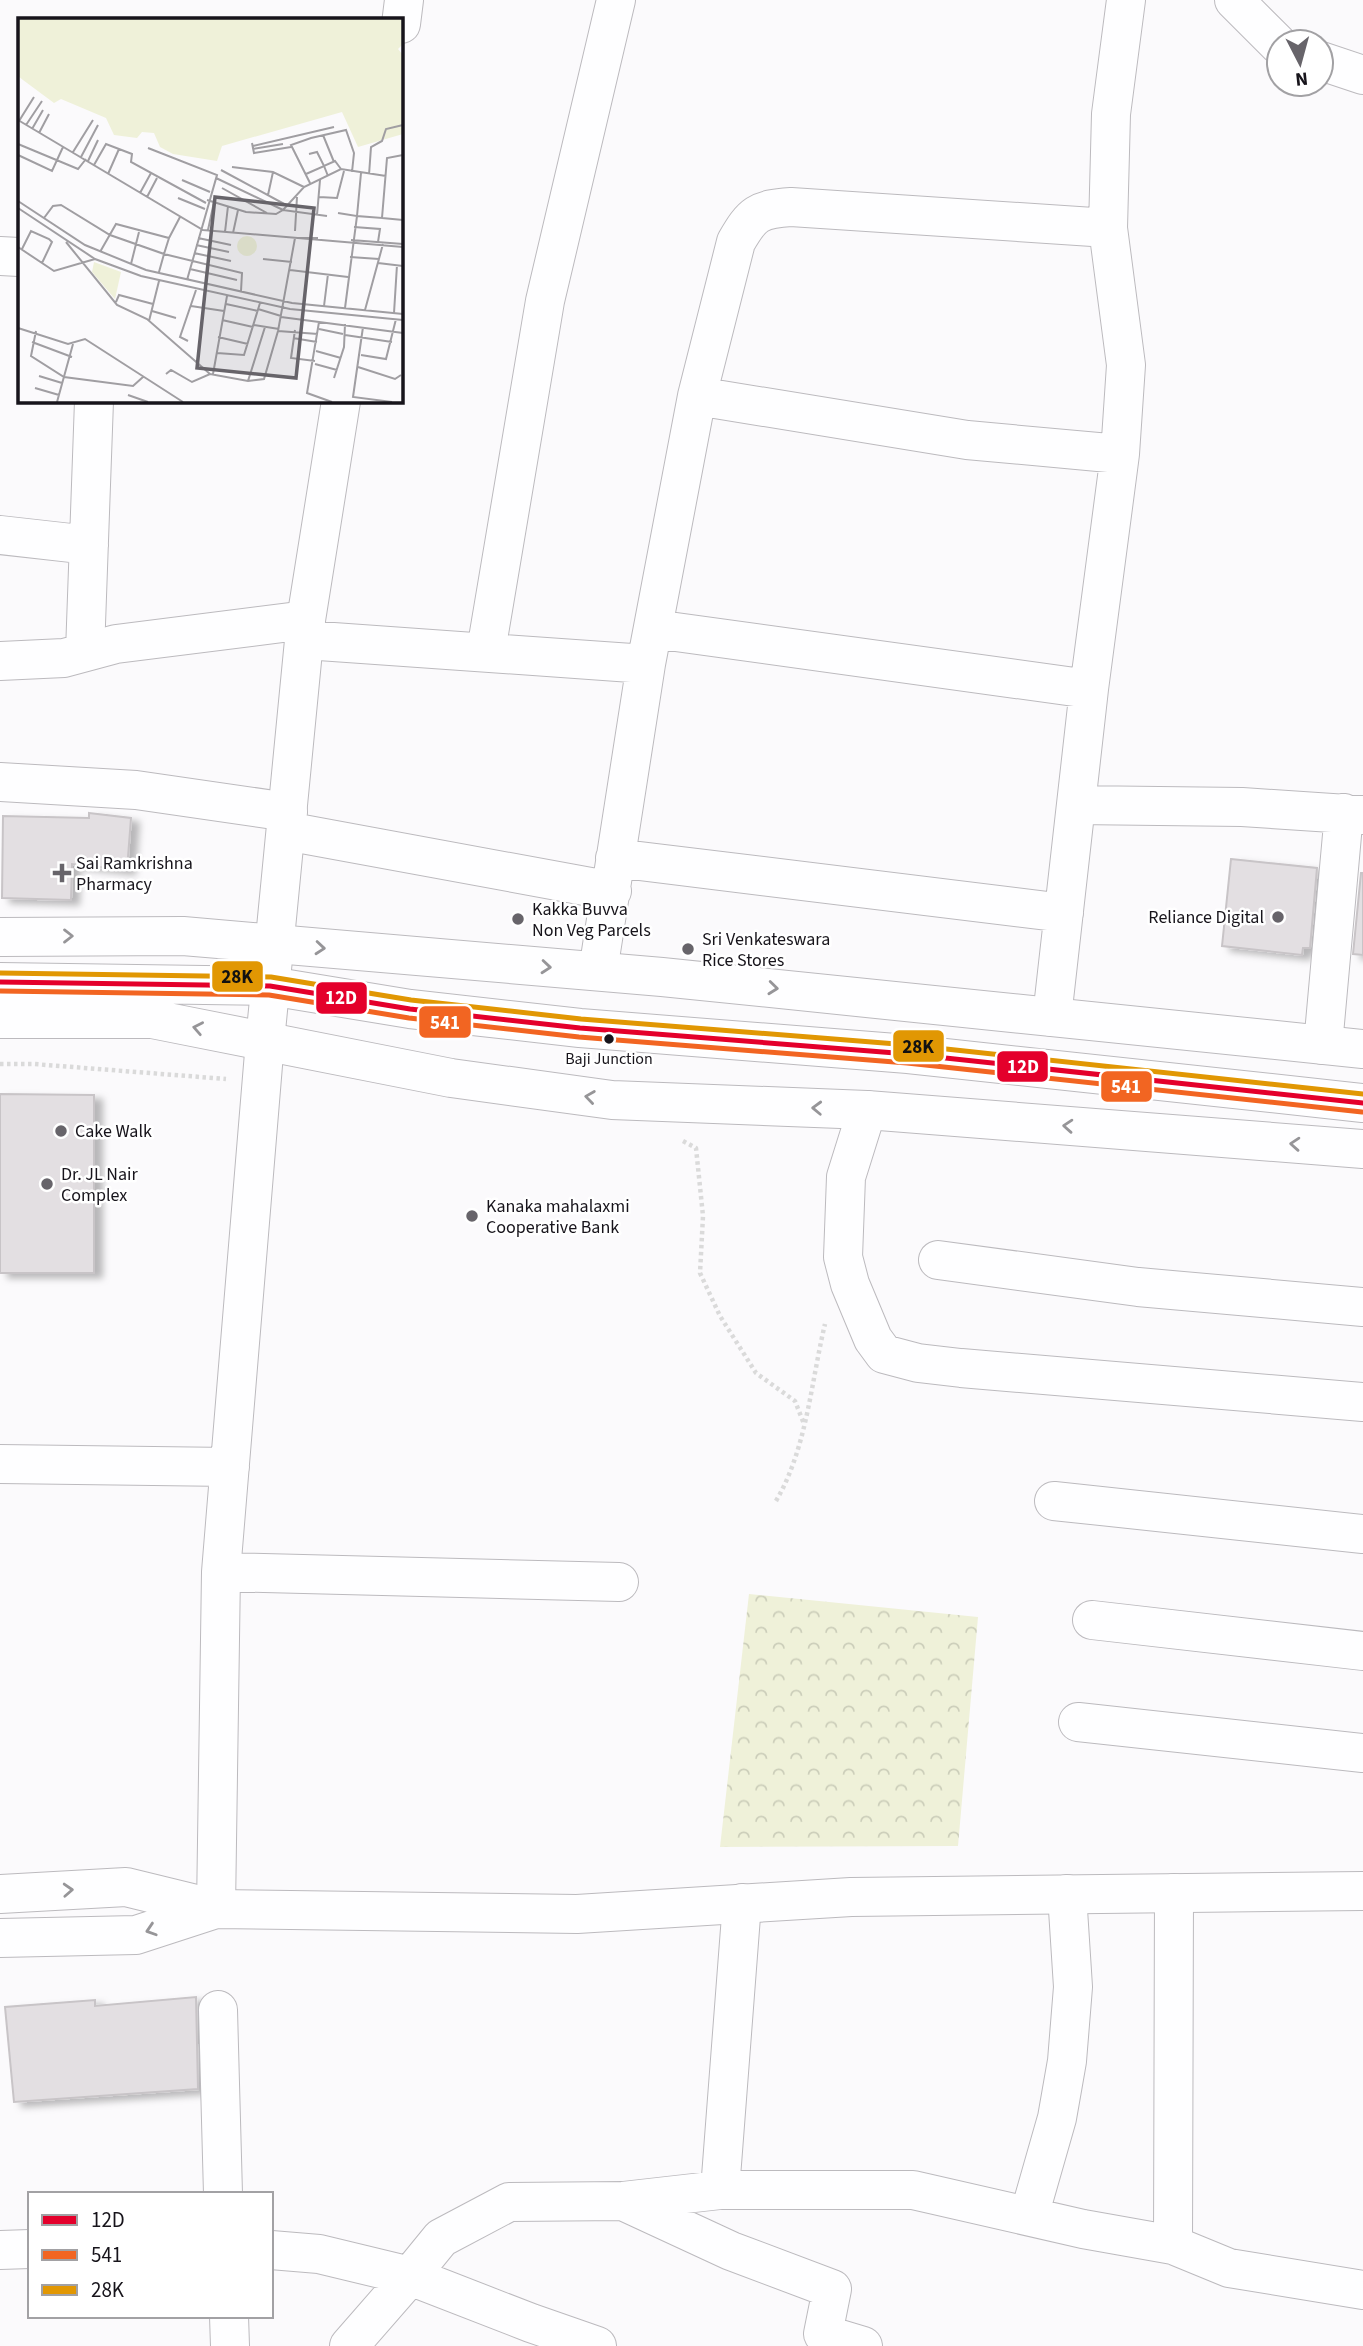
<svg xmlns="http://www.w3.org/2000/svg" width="1363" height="2346" viewBox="0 0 1363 2346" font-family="'Source Sans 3',sans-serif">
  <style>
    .park { fill: url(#park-crowns) }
    .building { fill: #e3dfe2; stroke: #c8c4c7; stroke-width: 2; filter: url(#shadow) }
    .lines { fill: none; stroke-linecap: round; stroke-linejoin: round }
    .minor-casing { stroke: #bcbabe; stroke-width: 40 }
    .tertiary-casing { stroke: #bcbabe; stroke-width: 40 }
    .primary-casing { stroke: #bcbabe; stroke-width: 40 }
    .path { stroke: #dadada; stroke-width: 4.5; stroke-dasharray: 3.5 3.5; stroke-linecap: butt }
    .minor { stroke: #fefeff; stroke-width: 38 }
    .tertiary { stroke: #fefeff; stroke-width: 38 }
    .primary { stroke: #fefeff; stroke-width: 38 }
    .bus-1-casing { stroke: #fff; stroke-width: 10 }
    .bus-2-casing { stroke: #fff; stroke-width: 10 }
    .bus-3-casing { stroke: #fff; stroke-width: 10 }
    .bus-1 { stroke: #e4002b; stroke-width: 5 }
    .bus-2 { stroke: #f26522; stroke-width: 5 }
    .bus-3 { stroke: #e19703; stroke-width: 5 }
    .oneway { stroke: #969598 }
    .poi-dot { fill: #67646a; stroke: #fff; stroke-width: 2.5 }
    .bus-dot { fill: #17141b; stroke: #fff; stroke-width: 2.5 }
    .labels { text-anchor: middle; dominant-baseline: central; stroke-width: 5; stroke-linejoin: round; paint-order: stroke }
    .bus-label { font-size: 16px; fill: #17141b; stroke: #fff }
    .poi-label { font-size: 18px; fill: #17141b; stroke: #fff; text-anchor: start }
    .inset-road { fill: none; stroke: #a09ea2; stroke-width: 2 }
    .view { fill: #67646a; fill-opacity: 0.15; stroke: #67646a; stroke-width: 3.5 }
    .inset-edge { fill: none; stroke: #17141b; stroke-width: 3.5 }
    .line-badge { stroke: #fff; stroke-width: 2.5 }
    .badge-label { font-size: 19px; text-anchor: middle; font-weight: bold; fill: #fff }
    .pale-badge-label { font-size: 19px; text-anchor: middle; font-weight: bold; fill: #111 }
  </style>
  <defs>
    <pattern id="park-crowns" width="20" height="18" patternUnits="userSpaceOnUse" patternTransform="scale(1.75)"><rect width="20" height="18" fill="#eff1d9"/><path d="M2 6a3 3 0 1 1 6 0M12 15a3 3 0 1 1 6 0" fill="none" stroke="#ccceba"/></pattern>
    <filter id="shadow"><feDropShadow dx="8" dy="4.5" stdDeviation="3.5" flood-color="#0004"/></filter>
  </defs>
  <rect width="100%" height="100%" fill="#fbfafc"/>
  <path class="park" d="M749,1594L978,1617L958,1846L720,1847Z"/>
  <path class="building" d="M89,813L131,818L127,870L72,864L71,900L2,898L3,816L89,818Z
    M1231,859L1317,868L1310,948H1303L1302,955L1222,946Z
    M1361,873H1363V955L1353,954Z
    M0,1094L94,1095V1273H0Z
    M196,1997L198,2089L14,2102L5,2007L95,2000V2006Z"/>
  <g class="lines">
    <defs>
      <path id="minor" d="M1234,0L1279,45
        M1321,61L1363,75
        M0,256L19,257
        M697,396L967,440L1120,454
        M0,535L89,545
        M654,629L1089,689
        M305,640L646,664
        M486,651L545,301L616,0
        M85,652L94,401
        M0,661L64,658L116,644L306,620
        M0,782L136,790L288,812
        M1076,805L1242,807L1363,815
        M286,831L612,891
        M615,858L1064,913
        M598,971L646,664L697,396L736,242C752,214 758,209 791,207L1108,228
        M1052,1017L1089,689L1120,454L1126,365L1108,228L1111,114L1126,0
        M1323,1045L1344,813
        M867,1110L846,1177L843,1257L850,1284L873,1339L884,1354L918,1363L961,1368L1363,1402
        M938,1260L1138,1287L1363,1307
        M0,1464L230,1467
        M1054,1501L1363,1534
        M221,1572L619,1582
        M1092,1620L1363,1651
        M1078,1722L1363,1753
        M216,1909L221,1572L265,1041
        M218,2010L223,2194
        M720,2190L742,1903
        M623,2201L731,2251L832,2289L823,2334L863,2346
        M1029,2216L1057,2118L1067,2061L1073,1987L1067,1894
        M1173,2245L1174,1893
        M0,2250L30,2249
        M271,2250L319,2254L410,2276L441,2238L509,2202L623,2201L720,2190H913L1083,2229L1173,2245L1229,2268L1363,2290
        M229,2316L230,2346
        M349,2346L410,2276L531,2323L597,2346"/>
      <path id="tertiary" d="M401,24L404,0
        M265,1041L306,620L341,401
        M0,1894L126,1887L216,1909L577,1914L851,1897L1363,1891
        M0,1938L136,1935L216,1909"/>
      <path id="primary" d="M0,937L183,936L662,977L1363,1049
        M0,982L270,986L410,1009L580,1028L908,1054L1363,1103
        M0,1019H152L451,1078L612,1100L867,1110L1363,1149"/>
    </defs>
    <use href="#minor" class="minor-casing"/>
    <use href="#tertiary" class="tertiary-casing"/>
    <use href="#primary" class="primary-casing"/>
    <path class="path" d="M0,1064H34L226,1079
      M683,1141L696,1148L703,1216L700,1273L720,1316L756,1373L795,1401L804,1424
      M776,1501C807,1448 811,1382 825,1324"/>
    <use href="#minor" class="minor"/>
    <use href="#tertiary" class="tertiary"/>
    <use href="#primary" class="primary"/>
    <defs>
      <path id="bus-1" d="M0,982L270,986L410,1009L580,1028L908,1054L1363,1103"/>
      <path id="bus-2" d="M0,991L269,995L409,1018L579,1037L907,1063L1362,1112"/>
      <path id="bus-3" d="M0,973L271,977L411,1000L581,1019L909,1045L1363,1094"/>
    </defs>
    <use href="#bus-1" class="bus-1-casing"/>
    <use href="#bus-2" class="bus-2-casing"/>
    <use href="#bus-3" class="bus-3-casing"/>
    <use href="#bus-1" class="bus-1"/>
    <use href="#bus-2" class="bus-2"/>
    <use href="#bus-3" class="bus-3"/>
  </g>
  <defs><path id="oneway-chevron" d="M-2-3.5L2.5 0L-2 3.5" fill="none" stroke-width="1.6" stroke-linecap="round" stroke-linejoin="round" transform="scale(1.75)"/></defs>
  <g class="oneway">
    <use href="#oneway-chevron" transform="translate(68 936)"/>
    <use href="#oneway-chevron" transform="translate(320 948) rotate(5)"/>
    <use href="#oneway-chevron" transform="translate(546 967) rotate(5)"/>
    <use href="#oneway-chevron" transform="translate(773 988) rotate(6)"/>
    <use href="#oneway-chevron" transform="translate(198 1028) rotate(-169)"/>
    <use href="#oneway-chevron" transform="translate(590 1097) rotate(-172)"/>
    <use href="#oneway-chevron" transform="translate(817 1108) rotate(-178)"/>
    <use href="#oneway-chevron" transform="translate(1068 1126) rotate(-176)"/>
    <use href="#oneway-chevron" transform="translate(1295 1144) rotate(-176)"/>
    <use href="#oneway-chevron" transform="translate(68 1890) rotate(-3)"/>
    <use href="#oneway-chevron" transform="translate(151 1930) rotate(162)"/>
  </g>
  <g class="poi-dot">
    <path d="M58.5 862.5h7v7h7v7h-7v7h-7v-7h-7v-7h7z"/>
    <circle cx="1278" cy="917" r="7"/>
    <circle cx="518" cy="919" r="7"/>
    <circle cx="688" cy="949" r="7"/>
    <circle cx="61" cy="1131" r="7"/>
    <circle cx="47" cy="1184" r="7"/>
    <circle cx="472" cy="1216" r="7"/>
  </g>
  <circle class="bus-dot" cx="609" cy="1039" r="6"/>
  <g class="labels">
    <g class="bus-label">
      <text x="609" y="1059">Baji Junction</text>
    </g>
    <g class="poi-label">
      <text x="76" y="863">Sai Ramkrishna<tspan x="76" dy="21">Pharmacy</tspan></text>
      <text x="532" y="909">Kakka Buvva<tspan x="532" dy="21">Non Veg Parcels</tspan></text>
      <text x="1264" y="917" text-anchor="end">Reliance Digital</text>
      <text x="702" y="939">Sri Venkateswara<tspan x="702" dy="21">Rice Stores</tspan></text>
      <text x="75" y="1131">Cake Walk</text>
      <text x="61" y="1174">Dr. JL Nair<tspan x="61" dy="21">Complex</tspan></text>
      <text x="486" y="1206">Kanaka mahalaxmi<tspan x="486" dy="21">Cooperative Bank</tspan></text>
    </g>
  </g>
  <g transform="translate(18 18)">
    <rect width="385" height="385" fill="#fbfafc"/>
    <path d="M0,1H385V26L380,31L385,37V116L340,129L324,94L204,128L199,143L155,136L142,129L136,115L124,114L119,120L96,117L88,100L43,81L36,85L5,62L0,58Z" fill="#eff1d9"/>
    <path d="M76,244L103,254L97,281L74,254Z" fill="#eff1d9"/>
    <path d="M219 228a10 10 0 1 1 20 0a10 10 0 1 1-20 0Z" fill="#eff1d9"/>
    <path class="inset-road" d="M0,102L185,212L385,229M1,103L16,79M8,107L24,83M14,111L25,92M21,115L31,96M305,117L316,144M234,125L236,135L273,129M0,126L60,151L68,141M235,128L316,109M130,130L199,157L169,262M235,131L265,126M55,134L75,102M291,136L299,134L306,148L317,143L323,151M0,137L34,153L45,129M63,139L80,107M70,143L80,122M76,147L88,126L114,136L113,144L188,185M214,149L255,154L286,169M203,152L270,188M343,155L339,198L364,200L369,140L385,137M90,156L101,131M288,156L306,148L310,158M351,157L353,129L364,123L368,111L385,107M198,160L265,192L286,169L323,151L368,158M164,162L192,174M292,165L273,127L293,120L328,112L336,135L334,154M204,170L249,195M122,175L133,155M250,177L255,154M129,179L139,160M301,179L319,180L326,153M160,180L187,191M189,182L228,194L258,196L265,192L309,198M0,183L67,227L128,252L274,285L385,296M0,190L77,241L123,258L272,291L385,302M320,195L339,198L327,290M299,197L302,162M26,200L35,188L43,187L92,217L146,236L141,254M364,200L385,202M336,209L362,211L360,224M190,212L196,184M277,213L279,179M207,214L210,188M215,215L220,192M151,220L146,236L224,255L223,273M180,220L213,227M277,220H300M333,222L385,226M48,224L99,287L129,301L192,356M178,227L211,234M0,229L36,253L77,241M4,231L13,213L31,221L34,224L24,245M82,234L98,206L151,220L162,199M176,235L213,243M332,239L361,241M245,241L274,244M360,245L385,248M113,246L121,214M172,251L219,262M272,252L330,259M98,284L101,277L135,286M208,286L240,293M173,288L206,293M306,288L310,256M240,291L263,298M347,292L365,226M134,293L158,300M376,295L379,247M263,299L385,315M204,302L235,309M131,303L141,263M301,304L289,375L314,384M236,307L261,311M345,309L335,379L374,384M0,310L50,326L67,321L165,384M301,311L325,316M277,312L273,340L297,343M18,313L13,338L46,359L115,368L125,359M260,313L300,316M327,317L374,324M200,319L230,326M275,320L299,324M170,323L162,319L178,272M14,324L54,339M298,333L323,340M199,335L226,337L242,285M343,337L368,341L378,301M297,346L319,352M340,349L377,361L383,357M148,356L153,352L174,364L192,356L230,363L246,361L260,313L277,220M195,356L209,278M21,358L44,365M316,360L326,329L327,306M230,363L247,309M17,370L41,377M110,377L130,384M39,384L55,326"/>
    <path class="view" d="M197,179L296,190L278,360L179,350Z"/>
    <rect width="385" height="385" class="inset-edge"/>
  </g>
  <g class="line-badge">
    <rect x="211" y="960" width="53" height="33" rx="7" fill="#e19703"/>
    <rect x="315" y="981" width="53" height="34" rx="7" fill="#e4002b"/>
    <rect x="418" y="1005" width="54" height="34" rx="7" fill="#f26522"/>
    <rect x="892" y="1029" width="53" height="34" rx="7" fill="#e19703"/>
    <rect x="996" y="1050" width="53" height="33" rx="7" fill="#e4002b"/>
    <rect x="1100" y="1070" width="53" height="33" rx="7" fill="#f26522"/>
  </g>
  <g class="badge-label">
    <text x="341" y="1004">12D</text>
    <text x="445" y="1029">541</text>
    <text x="1023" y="1073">12D</text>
    <text x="1126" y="1093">541</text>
  </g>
  <g class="pale-badge-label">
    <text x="237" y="983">28K</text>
    <text x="918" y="1053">28K</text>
  </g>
  <rect x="28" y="2192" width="245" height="126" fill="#ffffff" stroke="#a2a1a4" stroke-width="2"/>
  <rect x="42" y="2215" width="35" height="10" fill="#e4002b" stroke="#a2a1a4" stroke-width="2"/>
  <text x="91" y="2227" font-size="21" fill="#17141b">12D</text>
  <rect x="42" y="2250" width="35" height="10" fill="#f26522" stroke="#a2a1a4" stroke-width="2"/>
  <text x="91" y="2262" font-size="21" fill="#17141b">541</text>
  <rect x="42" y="2285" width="35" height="10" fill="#e19703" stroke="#a2a1a4" stroke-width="2"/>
  <text x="91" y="2297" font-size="21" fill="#17141b">28K</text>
  <g transform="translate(1300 63) rotate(174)"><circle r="33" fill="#ffffff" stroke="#a2a1a4" stroke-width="2"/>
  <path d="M0-5L12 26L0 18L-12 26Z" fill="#67646a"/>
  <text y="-10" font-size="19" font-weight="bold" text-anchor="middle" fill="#17141b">N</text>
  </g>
</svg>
